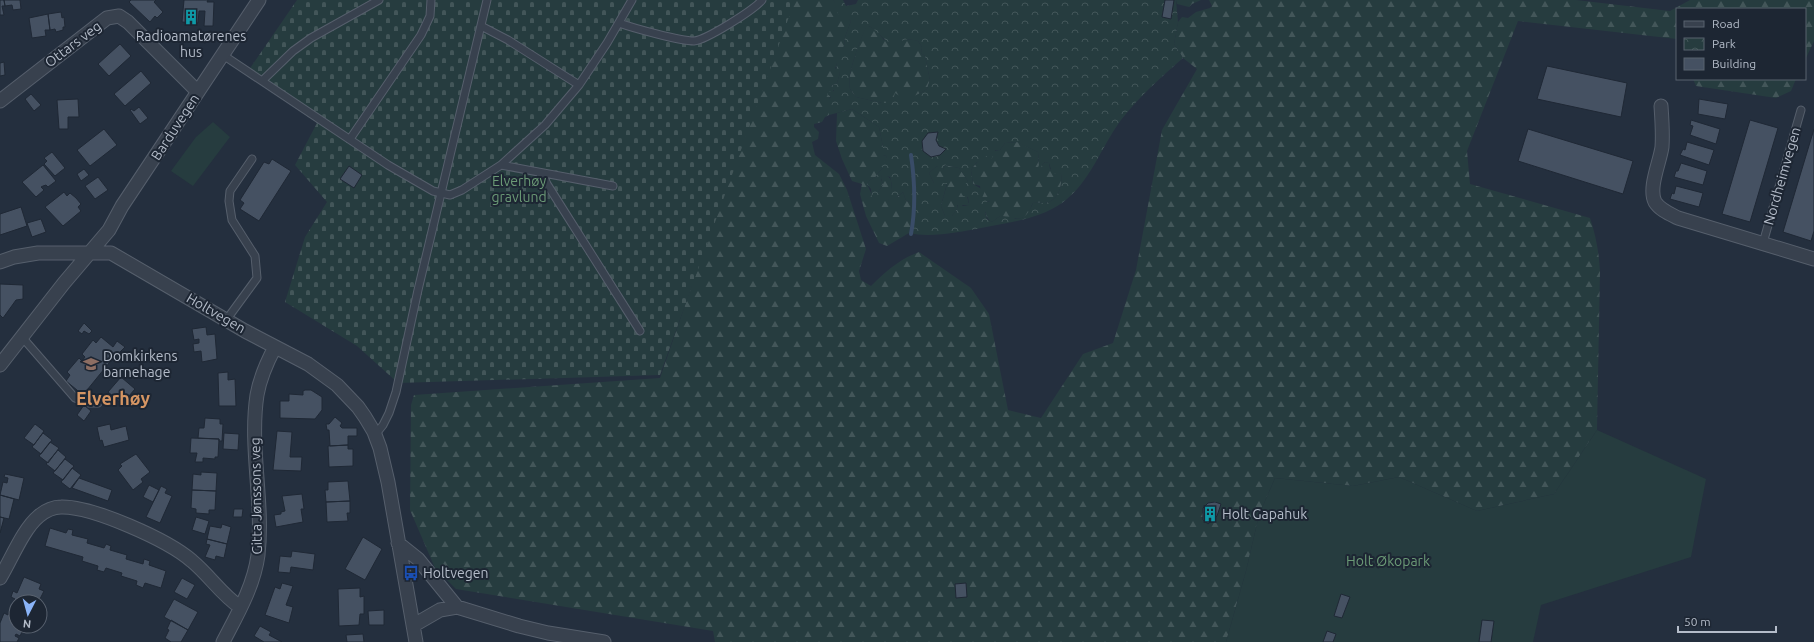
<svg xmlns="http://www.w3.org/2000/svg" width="1814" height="642" viewBox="0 0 1814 642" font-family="Ubuntu,sans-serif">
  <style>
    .forest { fill: url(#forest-firs) }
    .cemetery { fill: url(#cemetery-stones) }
    .park { fill: url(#park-crowns); fill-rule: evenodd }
    .garden { fill: #263c3f }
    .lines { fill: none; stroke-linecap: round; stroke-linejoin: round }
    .stream { stroke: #394c67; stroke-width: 4 }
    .building { fill: #455162; stroke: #1f2835 }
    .service-casing { stroke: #565f6c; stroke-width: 9 }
    .minor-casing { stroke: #565f6c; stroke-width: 15 }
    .service { stroke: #38414e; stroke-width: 7 }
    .minor { stroke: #38414e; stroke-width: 13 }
    .labels { text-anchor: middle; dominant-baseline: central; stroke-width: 4; stroke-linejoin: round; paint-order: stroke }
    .poi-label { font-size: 14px; fill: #b4bcc9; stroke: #1d2633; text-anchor: start }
    .street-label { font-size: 14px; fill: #b4bcc9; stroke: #1d2633 }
    .park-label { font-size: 14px; fill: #6b9a76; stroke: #1d2633 }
    .district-label { font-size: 18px; font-weight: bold; fill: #d59563; stroke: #1d2633 }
  </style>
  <defs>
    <pattern id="forest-firs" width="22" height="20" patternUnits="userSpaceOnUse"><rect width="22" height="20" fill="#263c3f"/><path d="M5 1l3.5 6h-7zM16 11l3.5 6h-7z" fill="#435659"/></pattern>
    <pattern id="cemetery-stones" width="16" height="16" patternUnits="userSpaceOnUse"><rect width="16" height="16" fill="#263c3f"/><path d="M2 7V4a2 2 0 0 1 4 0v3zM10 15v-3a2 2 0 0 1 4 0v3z" fill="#435659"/></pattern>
    <pattern id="park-crowns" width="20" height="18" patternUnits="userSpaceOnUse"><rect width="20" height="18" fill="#263c3f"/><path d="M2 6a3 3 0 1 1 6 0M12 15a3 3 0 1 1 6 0" fill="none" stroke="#435659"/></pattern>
  </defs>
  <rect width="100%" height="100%" fill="#242f3e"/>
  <path class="forest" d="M794,0H833L851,21L845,37L844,46L836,62L837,66L835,68L840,73L837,83L831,86L834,89L829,99V115L825,117L822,122L814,124V127L819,132L818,139L812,142L815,155L839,174L847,190L866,249L859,271L861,280L871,286C886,271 900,259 919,252L971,288L989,314L1008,410L1041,418L1083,354L1113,343L1136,270L1162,130L1197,69L1183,58L1174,44L1178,22L1182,17L1188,18L1196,12L1210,8L1212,6L1209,0H1576L1670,11L1690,0H1814V41L1805,60V9H1677V39L1518,21L1467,151L1470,184L1590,218C1596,236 1599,253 1600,271L1597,430L1554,494L1477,511L1399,477L1353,486L1275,478L1259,515L1246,571L1226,642H715L713,631L456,589L435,568L410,510L411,405L414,395L660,378L728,180Z
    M1176,0H1201L1192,4L1189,7L1177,4Z
    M869,26L876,30L884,40C896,40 907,38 918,41L922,47L921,53L925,56L930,80L927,89L912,98H902L892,103H882L856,97C854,95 852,92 850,89C846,77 860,40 866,27Z
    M1693,79H1796L1791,91L1776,98L1696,86Z
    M852,109L879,127L883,147V155L887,156L883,168L878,173L877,176L870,180L867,184L872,195L878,192L883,185L881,178L882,174C897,177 891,192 888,202L893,201L903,192L906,201L910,202L913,211L909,233L887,246L879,243L866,216L860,194L862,184L852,181L842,159L836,141L837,113Z
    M1018,142L1038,152L1039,165H1042L1045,162L1049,163L1050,169L1061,174C1063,183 1059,198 1049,202C1044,204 1038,202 1033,203C1031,206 1029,213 1027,215C1020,222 1009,217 1000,216L992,222C984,217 985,210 986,202L990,201L982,198L980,186L973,184L971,170C976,162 989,150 1000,150L1005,143Z
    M945,165L959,168L968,181L965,186L969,205H957V209L952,216H945L941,206L947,184L934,183L929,173L937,166L943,170Z"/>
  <path class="cemetery" d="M297,0H795L660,375L398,383L357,346L285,302L305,237L327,202L295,165L317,123L246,74Z"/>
  <path class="park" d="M833,0H843L846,6L856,4L858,0H1176L1178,22L1174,44L1183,58C1161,77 1139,97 1121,120C1101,147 1090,183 1062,203C1039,219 1008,223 981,228C960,232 930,238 909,233L913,211L910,202L906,201L903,192L897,197V201L888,203L889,191L891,190L892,185L890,177L882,175L881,179L883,185L878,192L880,197L877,201L872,199L871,189L867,184L870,180L877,176L878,173L883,168L880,162L885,161L887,156L883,155V147L879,127L852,109L829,115L828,106L824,103L831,97L827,94L828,92L834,91L831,86L837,83L840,73L835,70L837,66L835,59L844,46L845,37L851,21L845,16H840L833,7L835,3ZM869,26C881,33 885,45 899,45L901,41L908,39L918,41L922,47L921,53L925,56L930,80L927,89C915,96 907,102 895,93L892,103H882L856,97C854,95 852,92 850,89C846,77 860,40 866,28ZM1017,142L1038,152L1039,165L1036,172L1039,174L1042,165L1045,162L1049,163L1052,173L1061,174C1063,183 1059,198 1049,202C1044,204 1038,202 1033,203C1028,213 1026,219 1015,219L1013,217L1000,216L992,222L987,219L985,213L987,209L986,202L991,200L982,198L985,191L973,184L971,170L976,163L987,156L988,163L994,155L995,150H1000L1005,143ZM945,165L959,168L968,181L960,191L963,196L968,197L969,205L963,206L958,202L957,209L952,216H945L941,206L947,183H934L929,173L937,166L940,170H943Z"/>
  <path class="garden" d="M213,122L230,137L193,186L171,171L196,137Z
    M1597,430L1706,479L1691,557L1541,605L1533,642H1226L1246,571L1259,515L1275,478L1353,486L1399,477L1477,511L1554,494Z"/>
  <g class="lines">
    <path class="stream" d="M911,234C916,207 915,182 911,155"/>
  </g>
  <path class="building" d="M0,0H4L5,6H2L4,15H0Z
    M4,0H20L21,9L13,10L12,5L5,6Z
    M131,0H156L154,2L163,12L157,18L155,16L150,22L129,2Z
    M184,0H208L207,2H214L213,26H204L205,11H199L198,23L182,22Z
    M1165,0H1174L1171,19L1162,17Z
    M61,12L62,18L64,17L65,27H63V30L56,32L55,29L50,30L48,14Z
    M48,14L50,30H45L46,36L32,38L29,18Z
    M120,44L131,56L109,76L98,64Z
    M4,62L5,75L0,76V63Z
    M1547,66L1627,83L1621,117L1537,99Z
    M141,71L151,83L125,106L114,94Z
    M31,94L41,105L34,111L25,99Z
    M78,99L79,117H68V129H59L57,100Z
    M1699,99L1728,104L1725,119L1698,114Z
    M139,107L148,118L140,124L130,110L131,109L134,111Z
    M1691,120L1720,129L1716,144L1690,135L1693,126L1690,125Z
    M1750,120L1778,128L1750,222L1722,214Z
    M104,129L117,145L90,166L77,150Z
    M1528,129L1633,161L1623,194L1518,161Z
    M1814,129V231L1811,241L1783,232Z
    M938,132L936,140L939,146L946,149L940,155L931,157L923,151L922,141L928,133Z
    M1687,142L1714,150L1709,165L1680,155L1683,149L1685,150Z
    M52,152L65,168L55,176L44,164L47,161L44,158Z
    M272,159L291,171L259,221L240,209L244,203L240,200L264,162L269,164Z
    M1681,163L1707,171L1703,185L1674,177L1676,171H1678Z
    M43,165L56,181L48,187L46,185L43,186L41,187L44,190L36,197L22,182Z
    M349,166L362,175L354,188L340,179Z
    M84,169L89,175L81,181L77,174Z
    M98,177L108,190L95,199L85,186Z
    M1676,186L1703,193L1699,207L1670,199L1672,193L1674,194Z
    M64,192L67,196L70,193L76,198L81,204L78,207L81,211L63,226L45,207Z
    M21,207L27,226L0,235V214Z
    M41,219L46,232L32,237L27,223Z
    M0,284L23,285V299L16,300L3,318L0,315Z
    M84,323L92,331L89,334L84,331L82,334L78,331Z
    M206,327L207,335L215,334L217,359L202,362L201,351L194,352L193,344L199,343V339L194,340L192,329Z
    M101,337L113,347L117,341L125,347L119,353L118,352L83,395L66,381L70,375L67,372L79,358L82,361L85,357L82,354L93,340L96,343Z
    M228,372V380L235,379L236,406H219L218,373Z
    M121,377L135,389L122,404L108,392Z
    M305,390H311L322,397V410L315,419L280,418V401H289V394L303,395V391Z
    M84,405L91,411L84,421L77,415Z
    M335,417L342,423L340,426L342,428H357V436H348V445L330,446L329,430H327L326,424H329Z
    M205,418L220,419V424H223L222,441H219V439L198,438L199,428H204Z
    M35,424L44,431L34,445L24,438Z
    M110,424L111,430L126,426L129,440L104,447L102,440L100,441L97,427Z
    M277,431L292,432L290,457H302L301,471L273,470Z
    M43,433L52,440L41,454L32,447Z
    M224,433L239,434L238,450L223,449Z
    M191,438L219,439L218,457H215V459L203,458V462H195L197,453H190Z
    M50,442L59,448L48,463L39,456Z
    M348,445V449H353V466L329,467L328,446Z
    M58,450L66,457L55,471L46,464Z
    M136,454L150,472L141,479L143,482L133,490L118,470L122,466L120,464Z
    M65,459L74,466L63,480L53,473Z
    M72,468L81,475L70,489L61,482Z
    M201,472L217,473L216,491L192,490L193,474L201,475Z
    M5,474L24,478L19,500L0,495L3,482L7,483L8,478L4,477Z
    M79,478L112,490L108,501L72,488Z
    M348,481L350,501L326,502L325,490H328V482Z
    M149,485L159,490L153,502L143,497Z
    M161,486L167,489L165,493L172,496L160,523L146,517Z
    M192,490L216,491L215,510H209V514L196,513V509L191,508Z
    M302,494L304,509H301L303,522L276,527L274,515L281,514V512L285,511L282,496Z
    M0,495L14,499L9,519L0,517Z
    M350,501V513H347L348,521L327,522L326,502Z
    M1215,502L1221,504L1217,516L1208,524L1203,520V508L1208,503Z
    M234,509H243L242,517H233Z
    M0,517L4,518L0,533Z
    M196,517L209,521L205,534L192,530Z
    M222,524L231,527L227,544L207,539L210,526L221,528Z
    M50,528L66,533L68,529L73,530L72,535L88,539L87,543L104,548L106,544L111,546L110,550L127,555L126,559L143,564L144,559L150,561L149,565L166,571L161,588L145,583L143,588L136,585L137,581L121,576L122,573L106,568L104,572L97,570L98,566L82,561L83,557L45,546Z
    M363,537L382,549L365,580L345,569Z
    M207,539L227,544L224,558L216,556L215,560L205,557L210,545L206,544Z
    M292,551L315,554L313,570L291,567L290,573L278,572L280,556L291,557Z
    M24,577L41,584L39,589L44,591L40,599L35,597V599L39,602H16V626L24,628L20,636L16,634L15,636L19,638L17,642H0V623L4,613L8,615L15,599L11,597L13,591L17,593Z
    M182,578L195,585L187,599L174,592Z
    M282,583L293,586L286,605L293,607L289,623L265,615L275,587L280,589Z
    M966,583L967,597L956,598L955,584Z
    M360,588V597L364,596V614H360L359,625L339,626L338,589Z
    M1341,594L1350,597L1342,618L1334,616Z
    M174,599L198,612L188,630L164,617Z
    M384,610V625H369L368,611Z
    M171,620L188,630L181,642H171L165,638L169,630L167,629Z
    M1482,620L1494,621L1491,642H1479Z
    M260,626L271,632L269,635L282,642H264L254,636Z
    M1327,631L1336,634L1333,642H1323Z
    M363,634L364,642H347L346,635Z"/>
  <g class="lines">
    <defs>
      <path id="service" d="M619,23C633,28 680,41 694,41C706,40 754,10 762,0
        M481,26L508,40L579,85
        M223,55L388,165L433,191L450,195L462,190L501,165L545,125L579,85L607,43L632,0
        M263,80L293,51L311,38L379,0
        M350,139L421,35L430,16L431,0
        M501,165L613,186
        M542,173L547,184L640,331
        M1763,243L1801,110
        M227,319L257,278L255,256L232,220L229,201L230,191L252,159
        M22,337L75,398L89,403H98
        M375,435L383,425L389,413L396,392L418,290L487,0"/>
      <path id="minor" d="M0,101L107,18L119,16L128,22L198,92
        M1661,106C1662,120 1663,133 1662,147C1660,162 1648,188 1655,202C1660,210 1670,214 1678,218L1814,259
        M0,262L14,257L38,253H111L245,331L308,364L337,385L358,407L365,417L374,432L380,448L388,482L416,642
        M0,365L64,283L109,230L122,206L259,0
        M398,543L418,559L457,607
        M0,578C11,560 23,529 39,516C45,511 53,507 61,507C92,506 168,540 192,561C209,575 222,595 240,607
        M414,625L440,610L457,607L519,626L548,633L604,642
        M223,642C237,615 254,586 258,555C264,502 249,448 257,395C260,378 267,362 275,347"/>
    </defs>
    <use href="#service" class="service-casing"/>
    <use href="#minor" class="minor-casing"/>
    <use href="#service" class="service"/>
    <use href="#minor" class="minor"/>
  </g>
  <defs>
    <symbol id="building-bare" viewBox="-9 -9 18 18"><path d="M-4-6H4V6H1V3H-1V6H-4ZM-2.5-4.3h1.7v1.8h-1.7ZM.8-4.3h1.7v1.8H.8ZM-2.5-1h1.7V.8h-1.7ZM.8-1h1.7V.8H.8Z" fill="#0f9aa8" stroke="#1d2633" stroke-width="2.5" paint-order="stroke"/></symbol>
    <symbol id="school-bare" viewBox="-9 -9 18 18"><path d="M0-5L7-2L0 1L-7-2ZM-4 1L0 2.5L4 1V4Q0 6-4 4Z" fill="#8d6e63" stroke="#1d2633" stroke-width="2.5" paint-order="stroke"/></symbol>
    <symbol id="bus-bare" viewBox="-9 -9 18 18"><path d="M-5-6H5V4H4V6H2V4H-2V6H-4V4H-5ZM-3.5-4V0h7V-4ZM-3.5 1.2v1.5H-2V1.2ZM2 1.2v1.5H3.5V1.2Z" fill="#1a4fb4" stroke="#1d2633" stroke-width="2.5" paint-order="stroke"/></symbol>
  </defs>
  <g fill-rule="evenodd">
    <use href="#building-bare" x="180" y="6" width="22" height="22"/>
    <use href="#school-bare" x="80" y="353" width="22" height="22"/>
    <use href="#building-bare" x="1199" y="503" width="22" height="22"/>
    <use href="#bus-bare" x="400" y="562" width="22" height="22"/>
  </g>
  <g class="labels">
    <g class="poi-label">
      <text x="191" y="36" text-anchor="middle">Radioamatørenes<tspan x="191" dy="16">hus</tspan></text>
      <text x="103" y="356">Domkirkens<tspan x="103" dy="16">barnehage</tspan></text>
      <text x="1222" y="514">Holt Gapahuk</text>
      <text x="423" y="573">Holtvegen</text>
    </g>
    <g class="street-label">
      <text transform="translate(73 44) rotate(-37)">Ottars veg</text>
      <text transform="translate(175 127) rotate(-57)">Barduvegen</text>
      <text transform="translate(1782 176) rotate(-74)">Nordheimvegen</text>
      <text transform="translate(216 313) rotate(30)">Holtvegen</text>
      <text transform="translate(256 496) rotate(-91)">Gitta Jønssons veg</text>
    </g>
    <g class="park-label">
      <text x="519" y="181">Elverhøy<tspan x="519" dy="16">gravlund</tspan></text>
      <text x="1388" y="561">Holt Økopark</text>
    </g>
    <g class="district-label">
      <text x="113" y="398">Elverhøy</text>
    </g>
  </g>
  <rect x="1676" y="8" width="130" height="72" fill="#1d2633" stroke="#59626f"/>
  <rect x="1684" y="21" width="20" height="6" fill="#38414e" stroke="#59626f"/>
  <text x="1712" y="28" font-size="12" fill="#b4bcc9">Road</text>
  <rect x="1684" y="38" width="20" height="12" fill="url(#park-crowns)" stroke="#59626f"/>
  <text x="1712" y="48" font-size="12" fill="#b4bcc9">Park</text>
  <rect x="1684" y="58" width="20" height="12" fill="#455162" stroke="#59626f"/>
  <text x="1712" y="68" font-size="12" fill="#b4bcc9">Building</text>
  <g transform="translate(28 614) rotate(186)"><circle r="19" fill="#1d2633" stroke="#59626f"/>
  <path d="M0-3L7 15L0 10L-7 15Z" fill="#8ab4f8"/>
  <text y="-6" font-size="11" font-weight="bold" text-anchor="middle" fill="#b4bcc9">N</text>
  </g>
  <path d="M1678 626v6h98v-6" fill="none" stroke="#b4bcc9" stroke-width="2"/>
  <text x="1684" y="626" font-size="12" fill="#b4bcc9" stroke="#1d2633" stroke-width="3" paint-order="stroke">50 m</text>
</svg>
